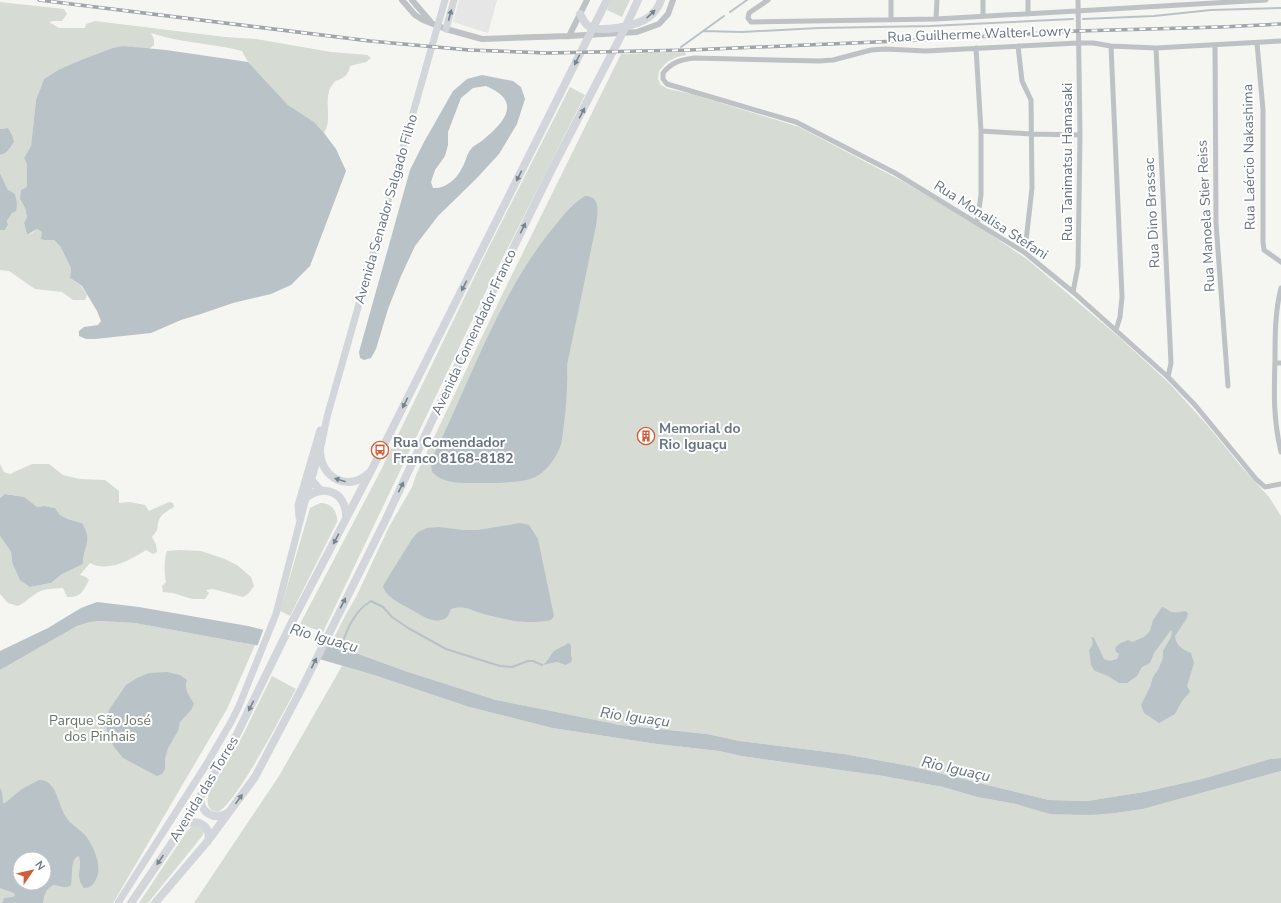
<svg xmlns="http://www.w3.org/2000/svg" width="1281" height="903" viewBox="0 0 1281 903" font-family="'Nunito Sans',sans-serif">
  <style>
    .built { fill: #e5e6e5 }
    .green { fill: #d6dbd3; fill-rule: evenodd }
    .water { fill: #b9c2c7; fill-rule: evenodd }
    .pier { fill: #f5f5f2 }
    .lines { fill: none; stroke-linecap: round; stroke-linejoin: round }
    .stream { stroke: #b9c2c7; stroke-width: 2 }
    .minor { stroke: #bec2c5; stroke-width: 5 }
    .tertiary { stroke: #bec2c5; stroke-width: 6 }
    .secondary { stroke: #d2d6da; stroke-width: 7 }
    .trunk { stroke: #d2d6da; stroke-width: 8 }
    .rail-casing { stroke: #a0a5aa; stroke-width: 3.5 }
    .rail { stroke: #fff; stroke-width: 2; stroke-dasharray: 6; stroke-linecap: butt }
    .oneway { fill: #77838e }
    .labels { text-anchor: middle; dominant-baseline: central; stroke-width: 4; stroke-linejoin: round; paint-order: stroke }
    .street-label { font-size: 14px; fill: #677480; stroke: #fff }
    .poi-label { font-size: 14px; font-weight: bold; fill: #677480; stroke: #fff; text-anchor: start }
    .park-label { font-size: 14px; fill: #687765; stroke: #fff }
    .water-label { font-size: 15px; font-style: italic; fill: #63757c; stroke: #fff }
  </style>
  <rect width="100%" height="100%" fill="#f5f5f2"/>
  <path class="built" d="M459,0H497L488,33L453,22Z"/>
  <path class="green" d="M611,0H630L622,17L607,10Z
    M0,2L64,9L67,14L62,21H54L49,22L59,28H85L86,24L95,21L225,37L256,39L331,52L367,55L371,58L366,62L350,66C348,76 344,78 335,81C333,85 329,88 329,92C325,105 332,121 324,133L314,122L288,105L248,62L242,51C212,43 180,43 151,33L154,39V45L149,49L123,46L76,62L58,70L44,79L36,100L31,147L24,158L27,163V187L20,199L25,208L27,217L24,223L27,235L32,233L37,229L42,232L45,240H54L60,246L71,268L70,278L81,286L87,295L85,300H73L62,292L35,289L9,271L0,270V230H5L8,226L7,221L12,213L8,190L0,173V155H2L8,128L0,129Z
    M685,52L686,55L677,57L667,62L659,71L658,79L661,85L668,89L692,94L799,127L902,181L980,227L1028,260L1120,338L1169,383L1208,426L1240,465L1269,497L1281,516V758L1270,759L1202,779L1144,792L1087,801L1049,800L910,766L844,754L740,741L707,734L620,725L496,700L405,671L331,644L346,614L356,597L389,527L412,487L416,475L502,295L621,54Z
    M570,87L585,95L489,285L323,632L300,624L380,472L485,255Z
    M0,464L4,472L10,474L32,464H49L63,475L80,479L105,480L119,491V503L130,502L145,505L149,511L169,502L173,503L174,507C169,510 161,514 159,520C156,529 160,528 152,537L156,544L157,552L153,554L146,550C134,558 114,569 99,566C96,566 93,564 90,563L80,575L86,577L89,580C83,591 81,598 67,597L63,588C53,589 42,588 34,595C26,600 27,602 18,606L8,603L0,594V536L11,552L12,562L30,587L51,583L63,573L83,564C83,544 94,543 82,523L68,519L60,515L55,508L44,506L37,507C22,498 23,496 5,494L0,498Z
    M320,503C331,503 338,511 337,522L290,616L280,611L310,508Z
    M179,550L201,551L225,559L237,565L251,577L254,586L248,594L243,597L213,589L206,590L209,593L205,599H192L173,593L163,592L162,586L166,582C164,573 164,559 167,551Z
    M100,621L135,623L255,645L227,709L113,903H0V670L77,626L90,622ZM20,859H44V883H20Z
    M342,666L377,676L469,707L552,728L657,744L719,751L741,756L883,776L943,787L977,797L1016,804L1116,813L1143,809L1281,771V903H194L279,776Z
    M272,676L296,689C284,711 236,804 218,812L213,811C206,806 207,800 209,792L242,737Z
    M192,826H200L204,831L203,835L148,903H139L187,831Z"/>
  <path class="water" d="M123,46L166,50L248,62L288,105L314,122L324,133L336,149L346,171L310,266L291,285L271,294L233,303L201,314L181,320L151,333L95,339H86L79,336V331L84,327L98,325L101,321L97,311L82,286L70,278L71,268L60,246L54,240H45L41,239L42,232L37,229L27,235L24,223L27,217L25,208L20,199L21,190L27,187V164L24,158L31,146L36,100L44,79L58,70L76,62L113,48Z
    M482,75L513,81L521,87L525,99L517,124L499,154L476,179L438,216L415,246L401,276L388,309L376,349L371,358L364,360L360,358L359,352L410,170L424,142L453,91L467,79ZM486,86C522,101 506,121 483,140C480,143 474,145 471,149C466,155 466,162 462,168C457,179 445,189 433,188L431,182L435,170L445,156L448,145V132L461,98L473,88Z
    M8,128L12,135L14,142C10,147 7,154 0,155V129Z
    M0,173L8,190L15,194L17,204L16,211L12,213L7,221L8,225L5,230H0Z
    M585,196C602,196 597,215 596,226L567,365C568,387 566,410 563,432C562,437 562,442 560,447C555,460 544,475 530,479C517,483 495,483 481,483C465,483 444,485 432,472L431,464L436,450C472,377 498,298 549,233C560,220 570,205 585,196Z
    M5,494L24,497L37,507L44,506L55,508L60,515L68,519L82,523C94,543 83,544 83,564L62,574L51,583L30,587L20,580L12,562L11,552L0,536V498Z
    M520,523L529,525L538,539L554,616L551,620C528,625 506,620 484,614C471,611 464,604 451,609C449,613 448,618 444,619C433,624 421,615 412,610C402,604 386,598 383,586L386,581L412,539L418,532L427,528L439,527L463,530H478Z
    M97,602L139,607L248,626L280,634L331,644L405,671L496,700L551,711L620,725L707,734L740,741L844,754L910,766L1049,800L1087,801L1144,792L1202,779L1270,759L1281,758V771L1143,809L1116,813L1090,815L1050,814L1016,804L977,797L943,787L883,776L741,756L719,751L657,744L552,728L469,707L377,676L299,653L135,623L100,621L90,622L77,626L0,670V651L48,628L81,608Z
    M1162,607C1164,607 1166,609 1168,610C1173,614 1179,612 1185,611L1188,613L1187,618L1175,636C1176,646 1182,649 1191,653L1194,663L1187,686L1190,692L1182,701L1175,714L1159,723L1144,713L1141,705L1150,687L1153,677L1158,670L1163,658V651L1171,637L1172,632L1171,630L1154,653L1150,663L1142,667L1137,676L1127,683H1119L1108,676L1095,671L1091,665L1089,650C1093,645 1094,643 1091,637L1094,638L1104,659L1110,661L1117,659L1119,654L1116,652L1115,648L1119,644L1128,640L1132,642L1144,637L1150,631L1153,620Z
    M568,643L571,645V655L572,659L571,662L566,665L557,662L542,665C548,662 549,657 553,652C557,648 564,647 568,643Z
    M167,672L180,675L187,680C183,690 190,696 194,704L191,710L180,722L178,731L168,748L165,759V769L162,774L157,776L123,758L114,747L107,731L106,717L109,710L126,685L137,678L149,673Z
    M39,780C57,779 58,806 66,817C71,825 78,828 84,834C93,844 102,865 97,877C94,884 91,888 84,888C74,875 83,870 79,856L76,857C70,865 73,875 71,885C65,890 60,885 53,885C45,890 44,895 43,903H2L4,898L13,897L15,895L14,893L0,888V788L2,792L3,803H5L22,789ZM20,859H44V883H20Z"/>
  <path class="pier" d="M264,628L281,632L325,640L315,660L299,655L257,647Z"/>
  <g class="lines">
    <path class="stream" d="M730,12L747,0
      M1083,19L1154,16L1211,10L1281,8
      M703,31L742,32L819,28L930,26L1073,19
      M681,47L724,16
      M340,649C347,630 353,612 371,601L383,607L392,617L408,628L446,649L500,666L512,667L528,661H533L542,665"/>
    <path class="minor" d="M768,0L749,13L748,18L751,22L936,19L1266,0
      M1028,14V0
      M983,16V0
      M936,19L937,0
      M891,20V0
      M1281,41L1156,48L1111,46L1093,43H1078L926,51L885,49L871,50L833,60L819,61L694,58C680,60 672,62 663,73V79L667,84L796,122L895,173L1024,252L1073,292L1168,377L1195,405L1256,479L1265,487L1281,484
      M1257,43L1263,110V242L1264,250L1281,262
      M1215,45L1216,223L1228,386
      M1018,46L1022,81L1031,100L1032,188L1026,241L1024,252
      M1111,46L1122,297L1120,317L1116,330
      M976,48L981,131V195L977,223
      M1156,48L1171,363L1168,377
      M981,131L1031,134L1080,135
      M1281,288C1275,311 1275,336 1275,359C1274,392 1273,419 1281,452
      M1073,292L1078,266L1080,135L1078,0
      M1275,363H1281"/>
    <path class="tertiary" d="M402,0L415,15L423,20L446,29L482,39L569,36L637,32L659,24L668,14L673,0
      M412,0L430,21
      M569,36L587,0"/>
    <path class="secondary" d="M446,29L454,0
      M299,517L298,505L320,430
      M118,903L206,765L231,722L239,706L276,614L306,498L320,451L327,417L445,0"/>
    <path class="trunk" d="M580,14C582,17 584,22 587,25C599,34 637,26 649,17C654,14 659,6 661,0
      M320,451C321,479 349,492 369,473
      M308,473L312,481L321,491
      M306,498C325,482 348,494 346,519
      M201,795C198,813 216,822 229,812
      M183,826C196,817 212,825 208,841
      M131,903L182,828L237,734L292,622L373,467L607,0
      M155,903L207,842L255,777L302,688L385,521L506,263L550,173L625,28L638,0"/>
    <defs>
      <path id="rail" d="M39,0L370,41L469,50L548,53L690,50L921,40L1078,31L1221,27L1281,24"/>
    </defs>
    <use href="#rail" class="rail-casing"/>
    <use href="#rail" class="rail"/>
  </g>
  <defs><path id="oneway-solid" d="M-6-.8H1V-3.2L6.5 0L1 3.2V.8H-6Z"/></defs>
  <g class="oneway">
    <use href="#oneway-solid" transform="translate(651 14) rotate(-44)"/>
    <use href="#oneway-solid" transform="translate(450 15) rotate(-75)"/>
    <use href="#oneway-solid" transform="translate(577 60) rotate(117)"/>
    <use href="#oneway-solid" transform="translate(582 113) rotate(-62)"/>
    <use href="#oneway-solid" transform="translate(519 176) rotate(117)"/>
    <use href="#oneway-solid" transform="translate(523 228) rotate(-64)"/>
    <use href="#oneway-solid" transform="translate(464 286) rotate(117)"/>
    <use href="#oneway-solid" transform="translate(405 403) rotate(117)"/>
    <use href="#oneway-solid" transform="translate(340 480) rotate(-163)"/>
    <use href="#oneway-solid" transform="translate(401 487) rotate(-64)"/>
    <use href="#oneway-solid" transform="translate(336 539) rotate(118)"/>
    <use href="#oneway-solid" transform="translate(343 603) rotate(-63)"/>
    <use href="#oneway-solid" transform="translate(314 663) rotate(-64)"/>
    <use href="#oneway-solid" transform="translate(251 706) rotate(116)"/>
    <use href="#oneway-solid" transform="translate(239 799) rotate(-54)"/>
    <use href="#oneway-solid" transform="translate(160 860) rotate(124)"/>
  </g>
  <defs>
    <symbol id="building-ring" viewBox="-11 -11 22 22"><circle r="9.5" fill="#fff" stroke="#d05f37" stroke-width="1.5"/><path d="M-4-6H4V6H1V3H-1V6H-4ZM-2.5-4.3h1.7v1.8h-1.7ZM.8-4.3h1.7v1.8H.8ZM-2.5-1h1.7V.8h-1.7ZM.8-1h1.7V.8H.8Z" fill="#d05f37"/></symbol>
    <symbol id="bus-ring" viewBox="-11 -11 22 22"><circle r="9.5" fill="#fff" stroke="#d05f37" stroke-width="1.5"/><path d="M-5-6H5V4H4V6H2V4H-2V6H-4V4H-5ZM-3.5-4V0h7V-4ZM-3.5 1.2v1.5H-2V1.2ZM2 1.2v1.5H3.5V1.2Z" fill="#d05f37"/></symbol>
  </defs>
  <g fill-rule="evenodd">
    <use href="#building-ring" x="636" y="426" width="20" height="20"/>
    <use href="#bus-ring" x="370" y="440" width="20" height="20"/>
  </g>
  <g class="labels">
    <g class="street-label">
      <text transform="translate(979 34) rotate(-2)">Rua Guilherme Walter Lowry</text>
      <text transform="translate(1249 157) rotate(-91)">Rua Laércio Nakashima</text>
      <text transform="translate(1067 162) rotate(-90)">Rua Tanimatsu Hamasaki</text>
      <text transform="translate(386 209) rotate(-74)">Avenida Senador Salgado Filho</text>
      <text transform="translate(1152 213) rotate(-93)">Rua Dino Brassac</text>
      <text transform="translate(1206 216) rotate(-93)">Rua Manoela Stier Reiss</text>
      <text transform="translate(991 220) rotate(33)">Rua Monalisa Stefani</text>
      <text transform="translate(474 332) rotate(-65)">Avenida Comendador Franco</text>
      <text transform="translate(204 789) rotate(-59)">Avenida das Torres</text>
    </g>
    <g class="poi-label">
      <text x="659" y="428">Memorial do<tspan x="659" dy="16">Rio Iguaçu</tspan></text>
      <text x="393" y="442">Rua Comendador<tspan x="393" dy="16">Franco 8168-8182</tspan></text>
    </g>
    <g class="park-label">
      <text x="100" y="720">Parque São José<tspan x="100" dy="16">dos Pinhais</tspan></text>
    </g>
    <g class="water-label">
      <text transform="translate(324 638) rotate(16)">Rio Iguaçu</text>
      <text transform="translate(635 717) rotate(8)">Rio Iguaçu</text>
      <text transform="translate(956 769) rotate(13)">Rio Iguaçu</text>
    </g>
  </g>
  <g transform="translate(32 871) rotate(56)"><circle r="19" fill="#ffffff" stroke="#c2c7cc"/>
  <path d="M0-3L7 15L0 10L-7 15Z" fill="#d05f37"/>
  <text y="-6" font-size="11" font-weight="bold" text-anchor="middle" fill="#677480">N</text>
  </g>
</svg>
